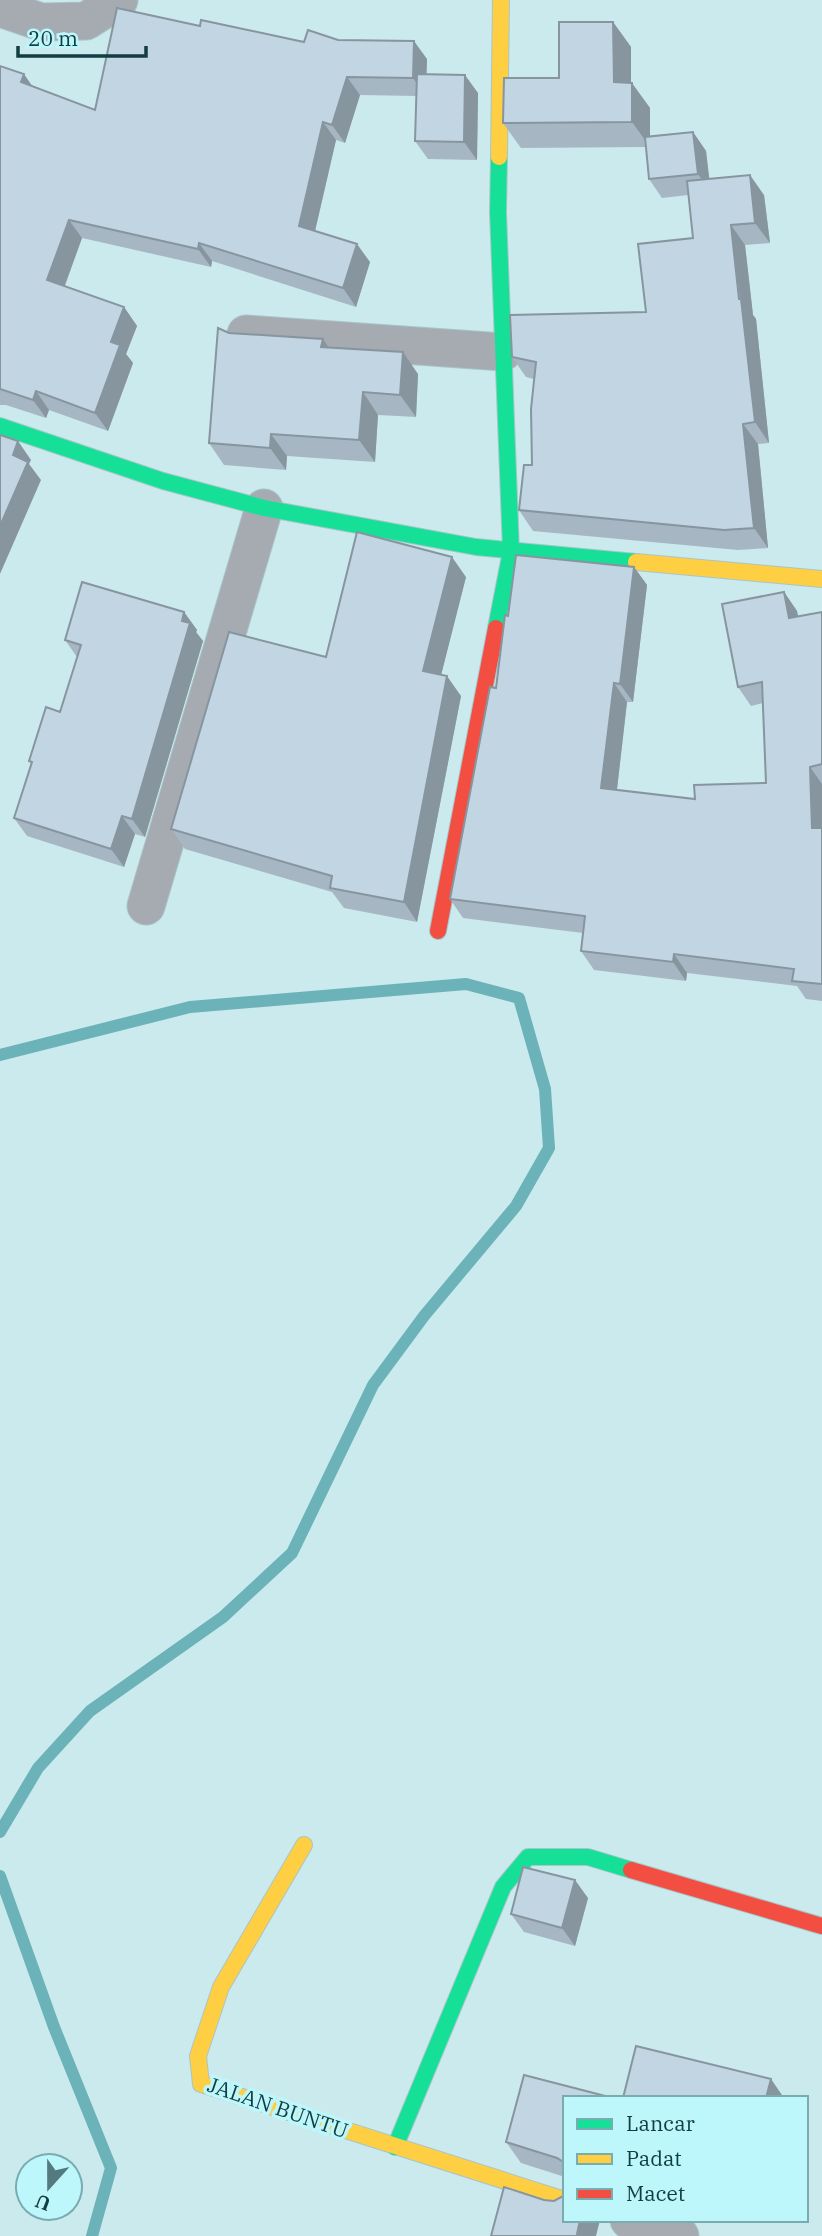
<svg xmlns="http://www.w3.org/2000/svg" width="822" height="2236" viewBox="0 0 822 2236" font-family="'IBM Plex Serif',serif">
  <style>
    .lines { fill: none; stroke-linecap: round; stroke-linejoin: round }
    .stream { stroke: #6bb3b9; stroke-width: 12 }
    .street-casing { stroke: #a8c5c8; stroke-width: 39 }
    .fast-casing { stroke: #a8c5c8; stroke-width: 18 }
    .slow-casing { stroke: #a8c5c8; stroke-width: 18 }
    .jam-casing { stroke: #a8c5c8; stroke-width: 18 }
    .street { stroke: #a6aab1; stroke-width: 37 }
    .fast { stroke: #16e098; stroke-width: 16 }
    .slow { stroke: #ffcf43; stroke-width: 16 }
    .jam { stroke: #f24e42; stroke-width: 16 }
    .wall { fill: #a6b7c3 }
    .shaded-wall { fill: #87959f }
    .building { fill: #c1d5e3; stroke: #87959f; stroke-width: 2 }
    .labels { text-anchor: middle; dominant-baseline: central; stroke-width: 7; stroke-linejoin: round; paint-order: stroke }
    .street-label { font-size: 21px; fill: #123e42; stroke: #bdf6fb }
  </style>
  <rect width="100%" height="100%" fill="#cbeaed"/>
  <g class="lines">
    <path class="stream" d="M0,1055L190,1007L466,984L519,998L545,1089L549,1148L516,1206L424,1316L373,1385L292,1553L223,1617L90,1711L38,1768L0,1832
      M0,1876L54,2027L111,2168L92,2236"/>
    <defs>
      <path id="street" d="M0,8L41,22L86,21L119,0
        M246,334L503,352
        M146,906L264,508
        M629,2220L680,2236"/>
      <path id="fast" d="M0,426L163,481L264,508L476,547L636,562
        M496,628L511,551L498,212L499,157
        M395,2147L503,1887L528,1857H588L631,1870"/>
      <path id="slow" d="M499,157L501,0
        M636,562L822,579
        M304,1845L221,1987L198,2056L201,2084L565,2200"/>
      <path id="jam" d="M438,931L496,628
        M631,1870L822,1926"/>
    </defs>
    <use href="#street" class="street-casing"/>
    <use href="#fast" class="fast-casing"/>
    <use href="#slow" class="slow-casing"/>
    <use href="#jam" class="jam-casing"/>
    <use href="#street" class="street"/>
    <use href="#fast" class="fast"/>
    <use href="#slow" class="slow"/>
    <use href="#jam" class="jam"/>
  </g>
  <path class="wall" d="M613,22L631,47V83L650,108V137L693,132L706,151L709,179L764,195L770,243L745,245L753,315L756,319L769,443L758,444L768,548L738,550L533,531L519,510L532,465L534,379L526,377L512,357L646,312L693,238L688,195L662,198L649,179L646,147L521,148L503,123L559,78Z
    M200,26L304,42L338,40L427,59L426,74L478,93L477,160L428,159L415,141L416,96L360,95L345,143L336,140L315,231L370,262L356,307L212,261L211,267L82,238L65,286L124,307L137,326L126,354L133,363L108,431L49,410L46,418L6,405H0V66L33,87L95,110Z
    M229,333L323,339L329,347L418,374L416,417L378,415L375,462L287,456L286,470L224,465L209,443Z
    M634,567L647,585L633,702H627L617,790L695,799L766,783L763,703L751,706L738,687L784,592L797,611L798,616L822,612V1001L806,999L797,986L687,973L686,981L594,970L581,951L583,933L463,918L450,899L496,688L508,616Z
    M466,577L441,675L461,696L417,922L344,908L332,892L185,849L171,829L326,657Z
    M184,612L197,630L196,632L203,641L145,837L135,834L124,867L27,836L14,818L31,764L29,761L60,712L77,657L65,640Z
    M588,1898L575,1946L524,1932L511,1914Z
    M565,2098V2177L521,2163L506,2142Z"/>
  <path class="shaded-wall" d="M613,22L631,47V108L614,82Z
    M414,41L427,59L426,97L413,78Z
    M24,74L37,93L21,82Z
    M465,75L478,93L477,160L464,142Z
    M347,77L360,95L345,143L332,125Z
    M632,83L650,108V147L632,122Z
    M323,122L336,140L312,244L299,226Z
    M693,132L706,151L711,193L698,174Z
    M750,175L764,195L770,243L755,223Z
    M69,220L82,238L60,298L47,280Z
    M731,225L745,245L753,315L756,319L769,443L755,422Z
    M199,243L212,261L211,267L198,249Z
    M357,244L370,262L356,307L343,288Z
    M124,307L137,326L126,354L133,363L108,431L95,413L111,342Z
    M323,339L339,362L321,347Z
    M403,352L418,374L416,417L400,395Z
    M36,391L49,410L46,418L33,400Z
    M363,392L378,415L375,462L359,440Z
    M743,424L758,444L768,548L754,528Z
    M271,434L287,456L286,470L270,448Z
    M18,441L31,460L29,464L41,480L0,574V526L13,455Z
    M452,557L466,577L437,691L423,671Z
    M634,567L647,585L633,702L620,684Z
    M784,592L797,611L802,637L789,618Z
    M184,612L197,630L196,632L203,641L145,837L132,819Z
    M447,676L461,696L417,922L404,902Z
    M614,683L627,702L615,806L601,788Z
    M810,767L822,784V842L812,828Z
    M122,816L135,834L124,867L111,849Z
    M674,954L687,973L686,981L673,962Z
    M575,1880L588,1898L575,1946L562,1928Z
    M771,2079L784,2098H766Z
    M580,2220H600L596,2236H578L577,2234Z"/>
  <path class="building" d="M117,8L200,26L201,20L304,42L308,30L338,40L414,41L413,78L347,77L332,125L323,122L299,226L357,244L343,288L199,243L198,249L69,220L47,280L124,307L111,342L120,345L95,413L36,391L33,400L0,389V66L24,74L21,82L95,110Z
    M559,22H613L614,82L632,83V122L503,123L504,78H559Z
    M417,74L465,75L464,142L415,141Z
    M693,132L698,174L649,179L645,137Z
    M750,175L755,223L731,225L739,299H741L755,422L743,424L754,528L724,530L519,510L524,465H532L531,409L536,362L512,357L510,315L646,312L638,244L693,238L687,181Z
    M218,328L229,333L323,339L321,347L403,352L400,395L363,392L359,440L271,434L270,448L209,443Z
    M0,435L18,441L13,455L28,462L0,526Z
    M357,532L452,557L423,671L447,676L404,902L330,888L332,876L171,829L229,632L326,657Z
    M516,555L634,567L620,684L614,683L601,788L695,799L694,785L766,783L762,682L738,687L722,604L784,592L789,618L822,612V764L810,767L812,828H822V984L792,981L794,969L674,954L673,962L581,951L585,916L450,899L490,687L496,688L505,615L508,616Z
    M82,582L184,612L182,621L190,623L132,819L122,816L111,849L14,818L32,762L29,761L46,707L60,712L81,645L65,640Z
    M523,1867L575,1880L562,1928L511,1914Z
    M636,2046L771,2079L766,2098H623Z
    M524,2075L613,2098H565V2163L557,2158L506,2142Z
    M504,2187L544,2200L554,2201L565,2195V2220H580L577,2234L583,2236H491Z"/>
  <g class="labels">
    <g class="street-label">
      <text transform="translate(278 2107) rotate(19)">JALAN BUNTU</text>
    </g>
  </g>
  <rect x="563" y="2096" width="245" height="126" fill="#bdf6fb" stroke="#79acb1" stroke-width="2"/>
  <rect x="577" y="2119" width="35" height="10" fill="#16e098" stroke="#79acb1" stroke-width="2"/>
  <text x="626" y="2131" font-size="21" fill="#123e42">Lancar</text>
  <rect x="577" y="2154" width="35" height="10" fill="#ffcf43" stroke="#79acb1" stroke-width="2"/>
  <text x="626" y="2166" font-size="21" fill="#123e42">Padat</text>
  <rect x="577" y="2189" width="35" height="10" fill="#f24e42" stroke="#79acb1" stroke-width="2"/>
  <text x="626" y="2201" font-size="21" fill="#123e42">Macet</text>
  <g transform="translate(49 2187) rotate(201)"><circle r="33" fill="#bdf6fb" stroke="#79acb1" stroke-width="2"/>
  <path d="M0-5L12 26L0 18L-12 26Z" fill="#537a7e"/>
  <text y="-10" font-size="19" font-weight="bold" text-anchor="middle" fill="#123e42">U</text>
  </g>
  <path d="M18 46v10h128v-10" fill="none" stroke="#123e42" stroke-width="3.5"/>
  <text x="28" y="46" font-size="21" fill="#123e42" stroke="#bdf6fb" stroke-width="5" paint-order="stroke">20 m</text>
</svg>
